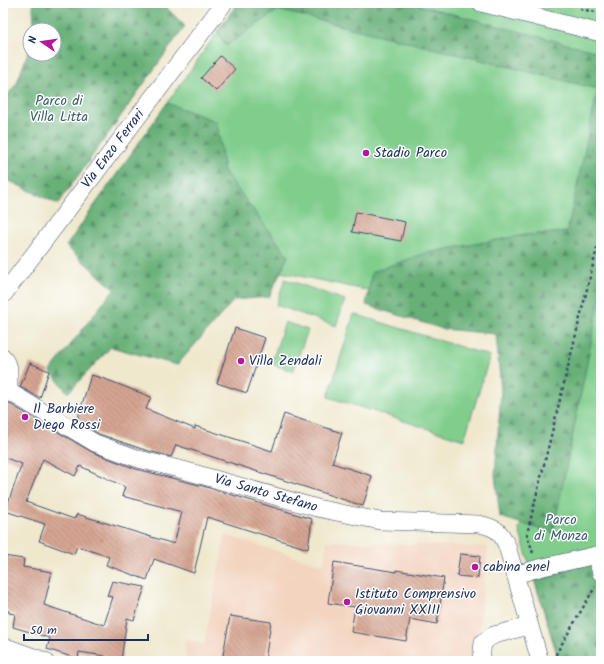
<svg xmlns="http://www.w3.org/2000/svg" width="604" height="664" viewBox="0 0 604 664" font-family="Kalam,sans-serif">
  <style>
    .built { fill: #f3d4bf }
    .green { fill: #80cd8c; stroke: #4e7e75 }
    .forest { fill: url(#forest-firs); stroke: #42706b }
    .building { fill: url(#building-back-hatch); fill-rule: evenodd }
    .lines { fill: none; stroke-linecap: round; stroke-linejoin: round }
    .minor-casing { stroke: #3b4b6f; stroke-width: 18 }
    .path { stroke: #3b4b6f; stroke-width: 2.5; stroke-dasharray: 3 3; stroke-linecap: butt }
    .minor { stroke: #fff; stroke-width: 17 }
    .poi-dot { fill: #b5179e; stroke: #fff; stroke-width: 1.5 }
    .labels { text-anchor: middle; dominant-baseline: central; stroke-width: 3; stroke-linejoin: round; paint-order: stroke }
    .park-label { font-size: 14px; fill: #395e6c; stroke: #fff }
    .street-label { font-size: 14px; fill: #1b2f5e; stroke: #fff }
    .poi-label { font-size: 14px; fill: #1b2f5e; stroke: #fff; text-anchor: start }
  </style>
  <defs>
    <pattern id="forest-firs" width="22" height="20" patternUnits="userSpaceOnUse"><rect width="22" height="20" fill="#68b078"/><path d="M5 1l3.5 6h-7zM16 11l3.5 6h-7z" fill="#559066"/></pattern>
    <pattern id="building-back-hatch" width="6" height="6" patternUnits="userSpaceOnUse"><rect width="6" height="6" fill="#d6a592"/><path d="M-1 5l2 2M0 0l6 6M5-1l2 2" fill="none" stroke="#ad877a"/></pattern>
  </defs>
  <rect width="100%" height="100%" fill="#fff"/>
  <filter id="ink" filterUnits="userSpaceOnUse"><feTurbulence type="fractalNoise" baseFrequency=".025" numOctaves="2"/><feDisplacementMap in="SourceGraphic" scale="8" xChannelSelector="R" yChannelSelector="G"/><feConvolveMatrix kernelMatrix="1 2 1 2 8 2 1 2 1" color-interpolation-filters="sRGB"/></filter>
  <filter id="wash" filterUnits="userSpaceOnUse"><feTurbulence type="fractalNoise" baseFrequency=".012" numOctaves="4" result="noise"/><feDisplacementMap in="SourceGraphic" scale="16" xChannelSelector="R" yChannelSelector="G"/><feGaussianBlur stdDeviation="0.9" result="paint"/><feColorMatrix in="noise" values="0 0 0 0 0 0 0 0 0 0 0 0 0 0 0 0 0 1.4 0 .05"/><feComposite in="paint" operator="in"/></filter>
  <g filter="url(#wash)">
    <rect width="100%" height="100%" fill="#efe8cd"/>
    <path class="built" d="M225,535L323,565L327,541L488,547L476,661H186L184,638L204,645Z"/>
    <path class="green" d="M238,3H601V661H559L519,530L568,333L78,229Z
      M285,279L345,300L336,326L276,305Z
      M354,314L490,356L464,440L328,397Z
      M285,322L308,330L293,371L271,364Z"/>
    <path class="forest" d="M33,3H172L167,8L185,26L58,204L3,178V101L17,83L30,46V54H54V30H34Z
      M238,3H411L601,53V293L553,533L500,517L495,475L501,391L496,334L443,329L366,305L372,272L426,253L524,235L567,232L598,89L278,10L226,46L217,31Z
      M167,103L217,122L224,171L288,256L269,297L234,300L177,365L111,347L68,393L50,371L114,289L66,246Z
      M601,560V661H559L535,581L589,563Z"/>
    <g id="blocks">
      <path class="building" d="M220,56L235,69L216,91L201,78Z
        M356,212L405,222L401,241L352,232Z
        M235,328L265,338L247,393L217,383Z
        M30,363L49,371L40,398L20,387Z
        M91,375L105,379L151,397L146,409L195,429V426L272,451L284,414L342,433L332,463L372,476L363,506L176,445L171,457L142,449L99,434L77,421Z
        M3,400L92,452L136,469L203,486L312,519L308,549L207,517L194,573L154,559L147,580L106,565L109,557L77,546L74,554L39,541L45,524L5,511L22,464L3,457ZM43,459L75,476L80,466L125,487L122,496L182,512L174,544L77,514L74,519L26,502Z
        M460,554L480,556L478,578L457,576Z
        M3,556L24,559L23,567L52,572L44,605L104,625L113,597L107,596L112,581L145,587L134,620L127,618L121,661L104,659L105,656L79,652L78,659L47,649L50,638L13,627L15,614L9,613V611L3,610Z
        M334,562L396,572V570L444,578L437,624L410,619L406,641L351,632L355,607L328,603Z
        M230,616L271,622L265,661H222Z"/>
    </g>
  </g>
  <g filter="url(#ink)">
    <use href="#blocks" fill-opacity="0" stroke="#3b4b6f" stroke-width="1"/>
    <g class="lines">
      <defs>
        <path id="minor" d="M481,3L601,33
          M3,295L224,3
          M3,357L9,368V392
          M3,388L95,443L139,459L183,470L317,508L380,521L479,524C496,528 500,530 507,546L540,661
          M596,556L601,573
          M515,575L539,568L601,554
          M3,646L45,661
          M481,661L483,642L494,635L529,626"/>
      </defs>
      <use href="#minor" class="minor-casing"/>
      <path class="path" d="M580,9L601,13
        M533,553L527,534L601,232
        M555,654H556L595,587"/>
      <use href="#minor" class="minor"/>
    </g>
  </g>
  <g class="poi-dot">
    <circle cx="366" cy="153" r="4"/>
    <circle cx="241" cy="361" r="4"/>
    <circle cx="25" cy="417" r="4"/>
    <circle cx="475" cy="567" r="4"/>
    <circle cx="347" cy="602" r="4"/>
  </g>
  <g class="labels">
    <g class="park-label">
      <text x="59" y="101">Parco di<tspan x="59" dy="16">Villa Litta</tspan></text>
      <text x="561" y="520">Parco<tspan x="561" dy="16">di Monza</tspan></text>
    </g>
    <g class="street-label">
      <text transform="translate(113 149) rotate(-53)">Via Enzo Ferrari</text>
      <text transform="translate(266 493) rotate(16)">Via Santo Stefano</text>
    </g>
    <g class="poi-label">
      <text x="374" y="153">Stadio Parco</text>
      <text x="249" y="361">Villa Zendali</text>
      <text x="33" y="409">Il Barbiere<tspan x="33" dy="16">Diego Rossi</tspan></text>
      <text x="483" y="567">cabina enel</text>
      <text x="355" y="594">Istituto Comprensivo<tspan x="355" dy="16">Giovanni XXIII</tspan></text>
    </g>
  </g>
  <rect width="604" height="664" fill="none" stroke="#fff" stroke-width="16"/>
  <g transform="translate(42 42) rotate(283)"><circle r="19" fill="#ffffff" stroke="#a4acbf"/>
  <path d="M0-3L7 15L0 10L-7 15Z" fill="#b5179e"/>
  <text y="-6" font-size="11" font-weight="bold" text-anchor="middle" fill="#1b2f5e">N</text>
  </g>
  <path d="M24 634v6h124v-6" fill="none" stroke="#1b2f5e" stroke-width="2"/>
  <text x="30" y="634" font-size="12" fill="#1b2f5e" stroke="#ffffff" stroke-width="3" paint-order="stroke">50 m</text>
</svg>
